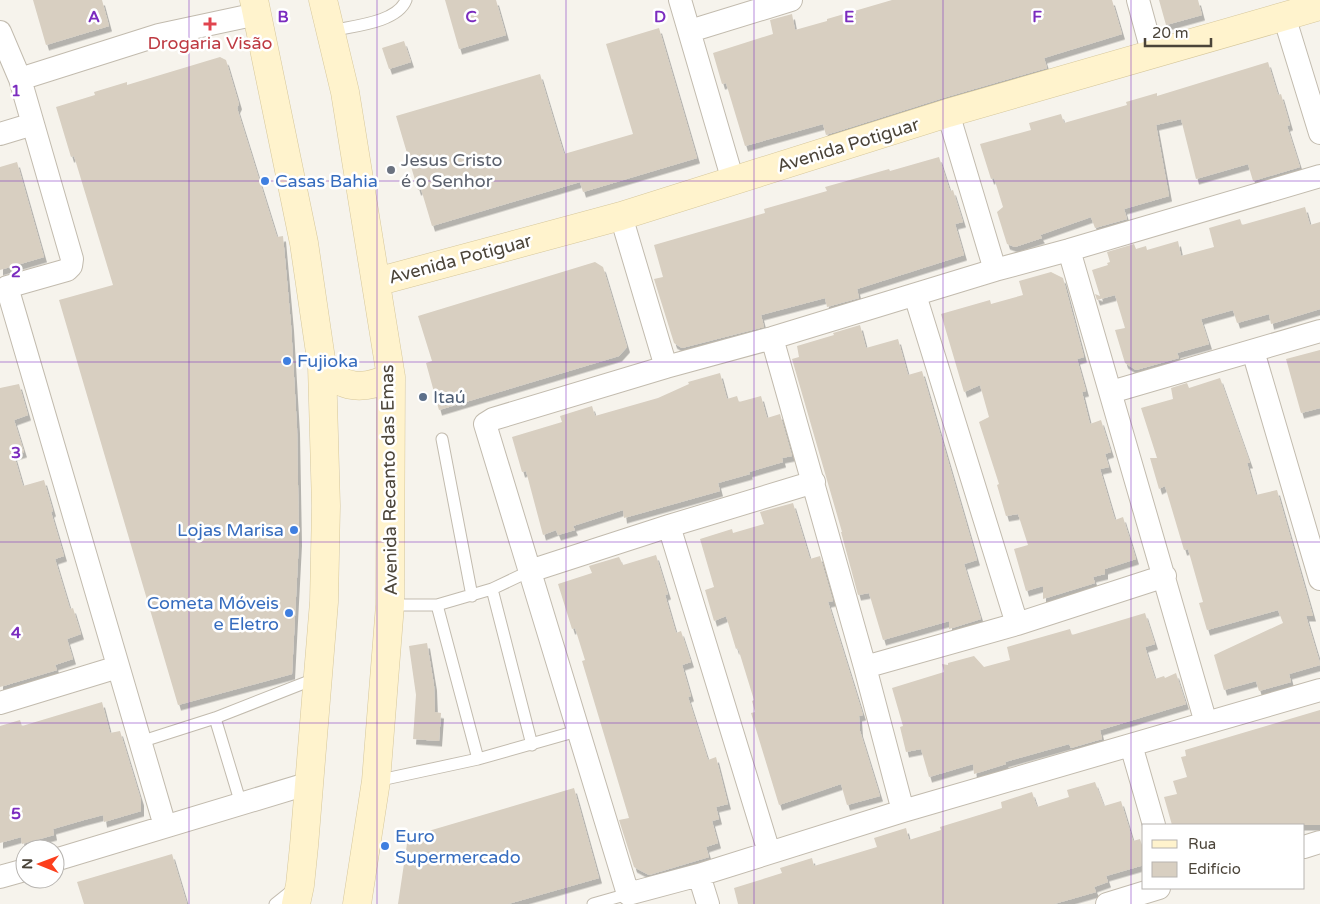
<svg xmlns="http://www.w3.org/2000/svg" width="1320" height="904" viewBox="0 0 1320 904" font-family="'Varela Round',sans-serif">
  <style>
    .building { fill: #d8cfc1; filter: url(#shadow) }
    .lines { fill: none; stroke-linecap: round; stroke-linejoin: round }
    .lane-casing { stroke: #c2bbae; stroke-width: 13 }
    .street-casing { stroke: #c2bbae; stroke-width: 24 }
    .secondary-casing { stroke: #d6c79b; stroke-width: 29 }
    .lane { stroke: #fff; stroke-width: 11 }
    .street { stroke: #fff; stroke-width: 22 }
    .secondary { stroke: #fff3cd; stroke-width: 28 }
    .grid { fill: none; stroke: #7b2cbf; stroke-width: 1; stroke-opacity: 0.55 }
    .health-dot { fill: #e0444e; stroke: #fff; stroke-width: 2 }
    .worship-dot { fill: #6b7280; stroke: #fff; stroke-width: 2 }
    .shop-dot { fill: #3f7fe0; stroke: #fff; stroke-width: 2 }
    .service-dot { fill: #5c6f8a; stroke: #fff; stroke-width: 2 }
    .labels { text-anchor: middle; dominant-baseline: central; stroke-width: 5; stroke-linejoin: round; paint-order: stroke }
    .health-label { font-size: 18px; fill: #be3a42; stroke: #fff }
    .street-label { font-size: 18px; fill: #4b4439; stroke: #fff }
    .worship-label { font-size: 18px; fill: #5b616d; stroke: #fff; text-anchor: start }
    .shop-label { font-size: 18px; fill: #366cbe; stroke: #fff; text-anchor: start }
    .service-label { font-size: 18px; fill: #4e5e75; stroke: #fff; text-anchor: start }
    .grid-label { font-size: 16px; text-anchor: middle; font-weight: bold; fill: #7b2cbf; stroke: #fff; stroke-width: 5; stroke-linejoin: round; paint-order: stroke }
  </style>
  <defs>
    <filter id="shadow"><feDropShadow dx="3" dy="5.5" stdDeviation="0" flood-color="#0004"/></filter>
  </defs>
  <rect width="100%" height="100%" fill="#f6f3ec"/>
  <path class="building" d="M33,0H102L109,26L46,45Z
    M445,0H496L506,35L459,49Z
    M892,0H1112L1122,34L1044,58L1047,68L943,98L826,135L823,124L745,146L726,83L722,84L713,53L773,34L770,20L792,14L795,30L827,21V19Z
    M1159,0H1198L1202,15L1166,25Z
    M659,28L697,158L583,192L580,182L432,226L421,189L418,190L396,116L540,74L564,154L633,134L606,44Z
    M404,41L411,62L389,69L382,48Z
    M220,57L226,60L239,104L237,108L277,237L283,236L291,325L297,428L299,540L292,674L178,705L59,300L113,285L74,156L71,157L56,107L95,95L94,92L127,82V85Z
    M1268,62L1278,95L1281,94L1290,125L1287,126L1300,167L1253,181L1248,164L1196,179L1181,119L1156,125L1169,196L1124,209L1127,219L1095,228L1091,217L1040,235L1042,238L1015,247L1007,244L997,212L1003,207L994,178L991,179L980,144L1031,130L1029,123L1061,114L1064,123L1127,105L1126,102L1157,93V96Z
    M939,157L950,191L953,190L963,222L955,224L964,255L857,289L859,298L827,307L825,298L761,315L764,327L682,348L674,343L654,279L663,277L654,245L765,213L764,209L827,191L825,187L889,169L890,171Z
    M17,162L44,257L0,270V167Z
    M1305,207L1310,225L1320,222V309L1271,324L1269,314L1237,323L1233,310L1201,319L1209,344L1177,353L1179,358L1136,370L1125,363L1115,330L1125,328L1115,295L1097,300L1095,294L1100,296L1092,270L1108,265L1107,263L1110,262L1107,252L1134,244L1136,249L1146,246L1147,250L1178,241L1181,256L1214,247L1209,228L1240,219L1242,225Z
    M595,262L603,267L627,347L619,356L439,410L426,363L432,361L418,316Z
    M1051,272L1063,278L1084,357L1077,359L1086,391L1082,392L1090,424L1101,420L1111,452L1105,454L1109,467L1100,469L1115,520L1123,517L1136,559L1105,569V574L1093,577L1095,583L1043,599V586L1026,591L1014,549L1028,545L1018,514L1006,516L997,485L999,484L979,422L989,417L980,385L964,392L941,314L990,300L991,304L1023,295L1019,281Z
    M860,325L866,348L898,339L908,375L922,371L977,560L964,564L981,619L949,629V621L883,640L869,593L858,595L841,532H842L792,359L799,357L797,346L834,335L833,333Z
    M1320,350V408L1301,413L1286,359Z
    M720,373L727,399L737,396L739,402L761,396L767,418L780,414L792,456L782,458L783,462L749,472L750,474L718,483L720,491L624,518L623,510L573,526L575,530L558,535L556,530L543,535L526,471L522,472L512,437L562,422L560,416L592,406L595,416L658,398L689,384L688,382Z
    M1220,378L1250,463H1247L1256,495L1277,490L1313,616H1306L1320,663V665L1289,674L1291,682L1259,691L1256,681L1224,690L1214,655L1283,623L1278,610L1207,630L1199,603L1203,602L1188,549L1184,550L1165,486L1159,489L1150,458H1157L1141,408L1173,399L1171,388L1187,383L1189,388Z
    M19,384L28,415L14,420L24,452L14,455L23,486L44,480L53,511L51,512L64,556L55,559L70,609L73,608L81,634L67,639L73,659L55,665L57,670L0,687V388Z
    M793,503L810,559L820,556L833,601L828,602L863,715L859,716L860,731L880,796L847,805L841,784L779,805L751,713L755,712L752,701L754,700L738,648L736,649L726,616L714,621L705,590L714,587L700,539L732,529L733,533L764,524L760,512Z
    M656,555L668,594L665,595L676,633L681,631L691,662L682,665L691,696L688,697L708,760L716,757L728,804L716,807L719,819L712,821L718,843L706,847L709,857L649,875L634,867L619,820L629,818L582,661L585,660L575,628L572,629L558,584L592,573L589,566L592,565L619,557L623,565Z
    M1145,613L1155,644L1145,647L1155,679L1164,676L1165,678L1176,673L1186,704L1100,730L1102,739L1071,748L1069,744L1005,762L1006,764L974,774L973,764L929,777L921,749L906,752L900,727L903,726L892,688L944,672L942,664L948,665V663L974,656L984,667L1010,660L1007,647L1070,629L1072,635Z
    M427,643L434,685L435,712L441,713L439,741L413,739L416,695L409,646Z
    M102,702L110,733L120,731L141,800V811L104,822L103,815L84,820L53,829L54,835L22,844L21,837L0,843V726L20,720L22,726Z
    M1320,710V825H1172L1164,797L1177,794L1173,781L1187,777L1181,757L1186,756L1185,750Z
    M1095,782L1104,806L1121,801L1133,841L1140,839L1144,851V865L1106,876L1108,882L1094,887L1096,892L1054,904H738L734,888L782,873L780,868L812,858L814,866L877,847L874,838L906,828L909,840L941,830L940,827L1002,808L1001,802L1032,792L1037,807L1069,797L1067,790Z
    M574,788L599,878L508,904H398L408,837Z
    M172,854L187,904H84L77,882Z"/>
  <g class="lines">
    <defs>
      <path id="lane" d="M331,31C352,26 397,23 406,0
        M442,439L472,596
        M492,589L532,745
        M390,605H437L492,589L530,571
        M437,605L478,759
        M215,718L241,804
        M140,742L215,718L317,678
        M376,781L478,759L577,731
        M275,904L295,888
        M593,904L628,894"/>
      <path id="street" d="M680,0L733,181
        M1138,0L1153,55
        M1284,16L1320,133
        M690,31L791,0
        M0,32L20,79L72,259L71,266L67,270L7,287L165,826
        M20,79L159,35L257,14
        M948,113L995,270
        M0,134L33,124
        M1320,176L1069,250L995,270L772,338L666,367L493,419L485,424L628,894L699,875L903,811L1320,690
        M621,216L666,367
        M1069,250L1206,723
        M915,295L1017,624
        M772,338L865,667L903,811
        M1253,351L1320,579
        M1111,392L1320,331
        M669,526L769,852
        M530,571L669,526L814,482
        M865,667L1017,624L1165,576
        M0,703L118,667
        M1131,745L1154,825
        M1304,847L1320,842
        M55,860L310,783
        M699,875L708,904
        M0,877L25,870
        M1107,904L1159,888"/>
      <path id="secondary" d="M254,0L304,243L322,366L326,506L324,602L304,846L300,885L296,904
        M323,0L345,92L391,377L390,605L376,781L357,904
        M376,282L621,216L948,113L1320,6
        M322,366C342,390 365,390 391,377"/>
    </defs>
    <use href="#lane" class="lane-casing"/>
    <use href="#street" class="street-casing"/>
    <use href="#secondary" class="secondary-casing"/>
    <use href="#lane" class="lane"/>
    <use href="#street" class="street"/>
    <use href="#secondary" class="secondary"/>
  </g>
  <path class="grid" d="M189,0V904M377,0V904M566,0V904M754,0V904M943,0V904M1131,0V904M0,181H1320M0,362H1320M0,542H1320M0,723H1320"/>
  <path class="health-dot" d="M207.5 16.5h5v5h5v5h-5v5h-5v-5h-5v-5h5z"/>
  <circle class="worship-dot" cx="391" cy="170" r="5"/>
  <g class="shop-dot">
    <circle cx="265" cy="181" r="5"/>
    <circle cx="287" cy="361" r="5"/>
    <circle cx="294" cy="530" r="5"/>
    <circle cx="289" cy="613" r="5"/>
    <circle cx="385" cy="846" r="5"/>
  </g>
  <circle class="service-dot" cx="423" cy="397" r="5"/>
  <g class="labels">
    <g class="health-label">
      <text x="210" y="43">Drogaria Visão</text>
    </g>
    <g class="street-label">
      <text transform="translate(848 145) rotate(-17)">Avenida Potiguar</text>
      <text transform="translate(460 259) rotate(-15)">Avenida Potiguar</text>
      <text transform="translate(389 480) rotate(-91)">Avenida Recanto das Emas</text>
    </g>
    <g class="worship-label">
      <text x="401" y="160">Jesus Cristo<tspan x="401" dy="21">é o Senhor</tspan></text>
    </g>
    <g class="shop-label">
      <text x="275" y="181">Casas Bahia</text>
      <text x="297" y="361">Fujioka</text>
      <text x="284" y="530" text-anchor="end">Lojas Marisa</text>
      <text x="279" y="603" text-anchor="end">Cometa Móveis<tspan x="279" dy="21">e Eletro</tspan></text>
      <text x="395" y="836">Euro<tspan x="395" dy="21">Supermercado</tspan></text>
    </g>
    <g class="service-label">
      <text x="433" y="397">Itaú</text>
    </g>
  </g>
  <g class="grid-label">
    <text x="94" y="22">A</text>
    <text x="283" y="22">B</text>
    <text x="471" y="22">C</text>
    <text x="660" y="22">D</text>
    <text x="849" y="22">E</text>
    <text x="1037" y="22">F</text>
    <text x="16" y="96">1</text>
    <text x="16" y="277">2</text>
    <text x="16" y="458">3</text>
    <text x="16" y="638">4</text>
    <text x="16" y="819">5</text>
  </g>
  <rect x="1142" y="824" width="162" height="65" fill="#ffffff" stroke="#b7b4b0"/>
  <rect x="1152" y="840" width="25" height="8" fill="#fff3cd" stroke="#b7b4b0"/>
  <text x="1188" y="849" font-size="15" fill="#4b4439">Rua</text>
  <rect x="1152" y="862" width="25" height="15" fill="#d8cfc1" stroke="#b7b4b0"/>
  <text x="1188" y="874" font-size="15" fill="#4b4439">Edifício</text>
  <g transform="translate(40 864) rotate(271)"><circle r="24" fill="#ffffff" stroke="#b7b4b0"/>
  <path d="M0-4L9 19L0 12L-9 19Z" fill="#fc3f1d"/>
  <text y="-8" font-size="14" font-weight="bold" text-anchor="middle" fill="#4b4439">N</text>
  </g>
  <path d="M1145 38v8h66v-8" fill="none" stroke="#4b4439" stroke-width="2.5"/>
  <text x="1152" y="38" font-size="15" fill="#4b4439" stroke="#ffffff" stroke-width="4" paint-order="stroke">20 m</text>
</svg>
